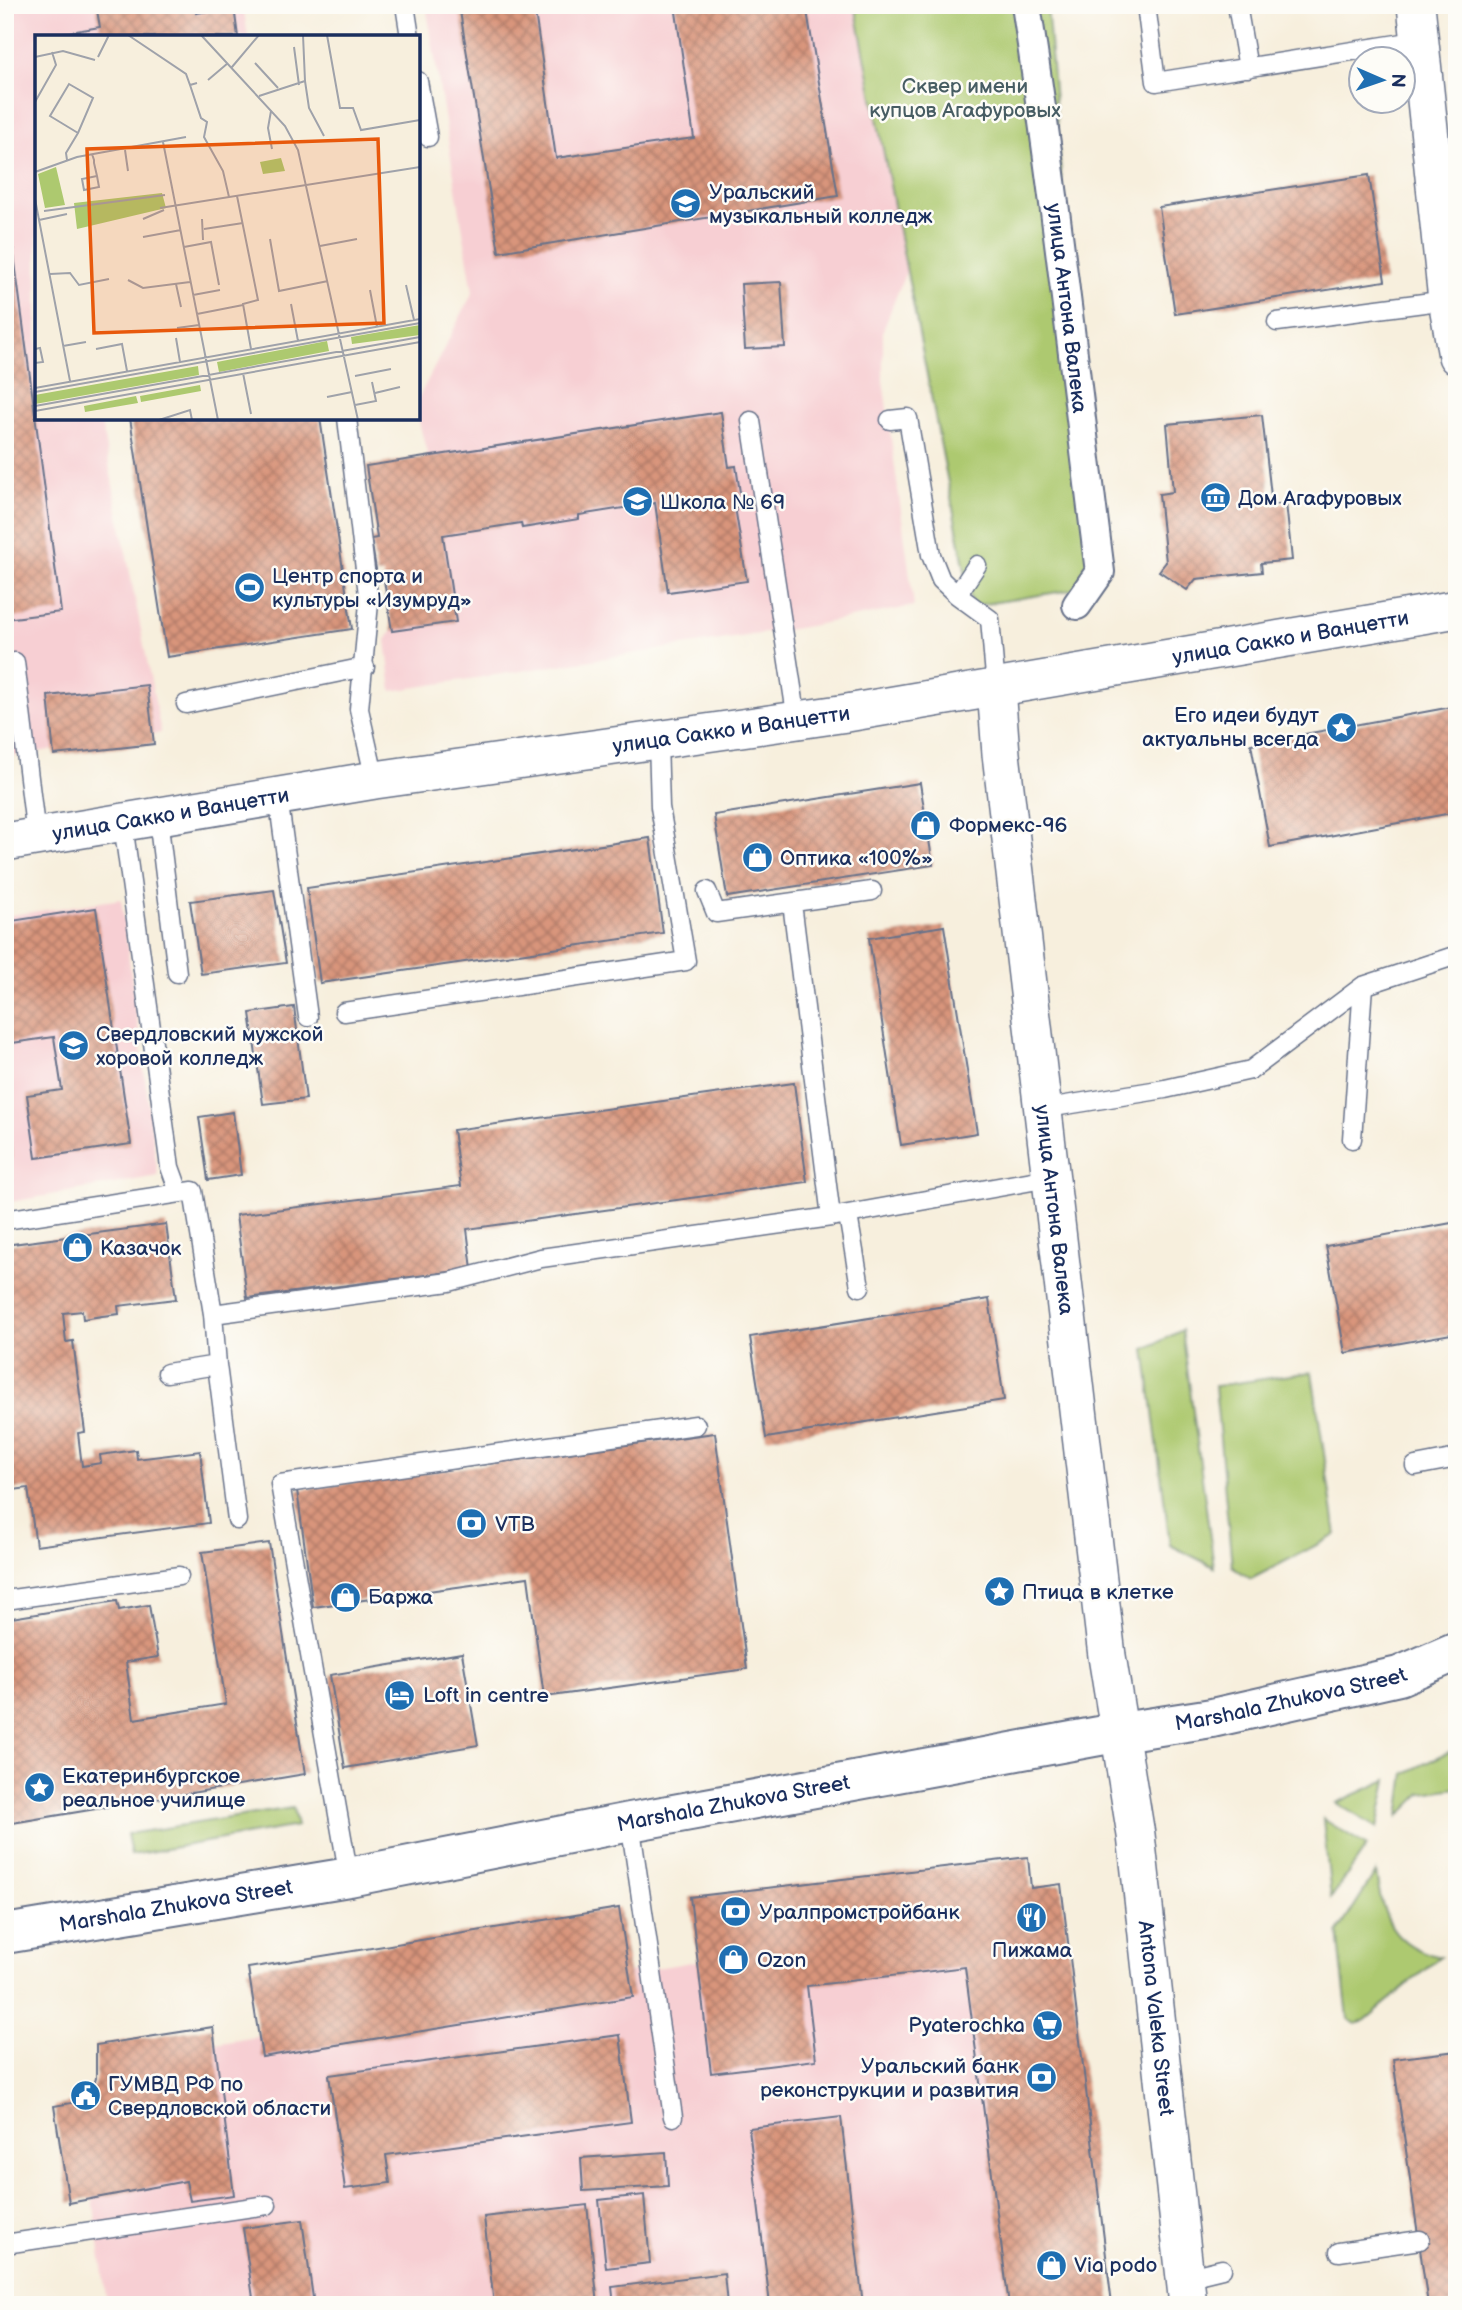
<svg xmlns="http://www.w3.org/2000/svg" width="1462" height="2310" viewBox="0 0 1462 2310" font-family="'Balsamiq Sans',sans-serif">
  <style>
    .built { fill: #f7cfd3 }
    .green { fill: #adc96f; stroke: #647c66; stroke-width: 2 }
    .building { fill: url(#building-cross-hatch) }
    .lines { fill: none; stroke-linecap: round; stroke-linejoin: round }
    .service-casing { stroke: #68728a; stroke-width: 21 }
    .pedestrian-casing { stroke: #68728a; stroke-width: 32 }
    .minor-casing { stroke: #68728a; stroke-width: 40 }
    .tertiary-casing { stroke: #68728a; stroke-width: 42 }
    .service { stroke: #fff; stroke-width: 18 }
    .pedestrian { stroke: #fff; stroke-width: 28 }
    .minor { stroke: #fff; stroke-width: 37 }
    .tertiary { stroke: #fff; stroke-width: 38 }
    .labels { text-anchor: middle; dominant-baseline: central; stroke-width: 5; stroke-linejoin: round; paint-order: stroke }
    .park-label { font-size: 21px; fill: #475d63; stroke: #fdfcf7 }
    .poi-label { font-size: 21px; fill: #1b2f5e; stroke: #fdfcf7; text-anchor: start }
    .street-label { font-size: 21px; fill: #1b2f5e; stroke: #fdfcf7 }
    .inset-road { fill: none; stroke: #9fa2aa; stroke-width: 2 }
    .view { fill: #e8590c; fill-opacity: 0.15; stroke: #e8590c; stroke-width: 3.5 }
    .inset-edge { fill: none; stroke: #1b2f5e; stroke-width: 3.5 }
  </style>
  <defs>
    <pattern id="building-cross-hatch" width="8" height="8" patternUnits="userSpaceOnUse" patternTransform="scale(1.75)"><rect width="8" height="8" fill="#d9957b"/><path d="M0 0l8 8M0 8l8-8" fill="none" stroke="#af7a68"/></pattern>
  </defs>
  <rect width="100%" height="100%" fill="#fdfcf7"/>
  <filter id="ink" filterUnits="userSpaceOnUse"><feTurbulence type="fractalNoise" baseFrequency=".0143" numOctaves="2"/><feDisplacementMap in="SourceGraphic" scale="14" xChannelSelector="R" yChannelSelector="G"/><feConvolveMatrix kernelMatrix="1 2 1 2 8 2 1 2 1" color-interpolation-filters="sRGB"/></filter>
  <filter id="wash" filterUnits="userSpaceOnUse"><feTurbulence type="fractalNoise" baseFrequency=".00686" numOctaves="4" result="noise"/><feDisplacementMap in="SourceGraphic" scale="28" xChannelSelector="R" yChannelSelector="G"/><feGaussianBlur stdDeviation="1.57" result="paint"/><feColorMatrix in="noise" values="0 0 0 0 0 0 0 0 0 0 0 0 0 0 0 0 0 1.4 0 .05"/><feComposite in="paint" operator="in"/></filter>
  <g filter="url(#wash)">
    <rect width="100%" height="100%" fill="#f7efdd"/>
    <path class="built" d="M5,5H243L248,37H37V418H100L161,733L5,757Z
      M426,5H873L919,238L883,330V380L914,606L798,628L392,691L386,640L392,631L383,574L377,575L371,539L377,537L428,457L418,418V399L473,292Z
      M121,899L158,1176L5,1203V916Z
      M1023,1905L1083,2305H107L87,2151L151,2055Z"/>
    <path class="green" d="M855,5H1047L1095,586L972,606Z
      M1182,1330L1214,1567L1170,1545L1145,1349Z
      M1312,1372L1336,1535L1251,1579L1232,1566L1215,1386Z
      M1457,1748V1788L1422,1793L1399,1816L1405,1773Z
      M1387,1780L1377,1828L1336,1803Z
      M293,1808L297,1826L131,1855L127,1834Z
      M1323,1819L1367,1846L1331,1898Z
      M1376,1872C1382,1918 1392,1945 1440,1957L1363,2022L1356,2024L1348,2019L1338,1932Z"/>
    <g id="blocks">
      <path class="building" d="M96,5H195L196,13L234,7L238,37H65L64,33L100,27Z
        M459,5H534L556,158L694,138L675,5H806L838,196L499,252Z
        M1369,175L1385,281L1175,314L1159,207Z
        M5,187L61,612L5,619Z
        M781,282L785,347L745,349L741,284Z
        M721,412L729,467L736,466L742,506L735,507L747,581L668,592L655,503L579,515V519L522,528L521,523L443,535L456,622L392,631L383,574L377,575L371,539L377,538L366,466Z
        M1262,415L1272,505L1286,503L1292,560L1261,563L1262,572L1196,579L1187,590L1159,571L1166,562L1159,494L1173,492L1167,424Z
        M130,418H320L352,629L167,657Z
        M147,685L154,744L54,755L48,696Z
        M1457,706V812L1270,847L1251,744Z
        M920,783L933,865L727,897L714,815Z
        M650,838L663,933L320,983L307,888Z
        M274,890L286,963L201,974L190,901Z
        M96,908L131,1144L36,1158L27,1095L62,1090L54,1037L5,1044V922Z
        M944,926L977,1133L901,1145L869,938Z
        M294,1007L306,1099L263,1104L250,1013Z
        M794,1083L807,1182L467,1229L472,1269L247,1298L236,1215L461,1186L453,1130Z
        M233,1112L241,1175L208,1180L199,1117Z
        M5,1114L13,1158L5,1159Z
        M1457,1222V1333L1345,1353L1326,1246Z
        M166,1224L176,1299L118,1306L119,1314L102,1316L83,1319L82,1311L63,1313L66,1342L73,1341L79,1387L85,1432L78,1433L82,1466L101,1463L100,1455L136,1450L137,1459L200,1451L209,1523L36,1546L28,1488L5,1491V1245Z
        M989,1299L1004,1400L766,1438L750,1337Z
        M715,1433L747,1669L544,1697L528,1577L313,1607L297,1490Z
        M269,1543L305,1774L12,1823L5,1779V1619L117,1601L119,1610L149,1605L158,1657L126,1662L134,1719L226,1704L202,1552Z
        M462,1653L478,1745L345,1768L330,1675Z
        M1028,1857L1031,1888L1061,1884L1112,2305H1009L965,1967L807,1986L816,2060L711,2073L690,1897Z
        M619,1908L633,1997L262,2057L248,1968Z
        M213,2027L234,2195L190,2201L186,2181L69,2203L54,2106L77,2102L91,2094L96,2078V2045Z
        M620,2035L631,2122L386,2155L390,2183L345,2189L329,2075Z
        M1457,2051V2305H1428L1393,2059Z
        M841,2117L863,2305H770L749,2128Z
        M666,2152L668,2186L583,2191L581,2158Z
        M644,2195L650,2263L606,2268L599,2200Z
        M587,2205L598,2305H494L484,2217Z
        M302,2220L314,2305H254L243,2228Z
        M724,2273L727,2305H614L612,2287Z"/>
    </g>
  </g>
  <g filter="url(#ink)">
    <use href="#blocks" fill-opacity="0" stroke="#68728a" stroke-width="2"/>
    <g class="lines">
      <defs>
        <path id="service" d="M405,5L410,37
          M1146,5L1156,82L1422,40
          M1237,5L1248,68
          M418,81L428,137
          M1277,322L1447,300
          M347,418L369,603L359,709L375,780
          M890,420L908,418L931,555L941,580L957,595
          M751,421L797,720
          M977,565L957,595L990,619L996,688
          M15,662L36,836
          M186,704L365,667
          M278,797L308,1017
          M158,818L177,973
          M123,824L170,1167L179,1192
          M707,891L716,913L872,891
          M792,903L831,1217
          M344,1012L686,961L660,807L658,741
          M1041,1109L1165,1089L1251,1070L1363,986L1457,955
          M1352,1139L1363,986
          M848,1215L860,1287
          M5,1220L193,1191L213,1314L449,1282L541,1258L831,1217L1049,1178
          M217,1365L237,1520
          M167,1373L217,1365L213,1314
          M1415,1466L1457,1458
          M5,1600L179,1576
          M630,1822L673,2117
          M349,1877L280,1484L696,1425
          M5,2244L267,2205
          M1339,2252L1420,2240
          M1185,2278L1222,2269"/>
        <g id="pedestrian">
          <path id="s1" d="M1026,5C1055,194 1076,383 1100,572L1077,605"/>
        </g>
        <g id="minor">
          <path d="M1416,5L1447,300L1457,356"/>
          <path id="s2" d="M996,688L1001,754L1107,1656L1136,1835L1188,2305"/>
          <path id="s3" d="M5,842L375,780L847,713L1457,609"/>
        </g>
        <g id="tertiary">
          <path id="s4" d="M5,1934L349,1877L630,1822L1121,1732L1212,1718L1399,1676L1457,1651"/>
        </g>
      </defs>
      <use href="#service" class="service-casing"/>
      <use href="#pedestrian" class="pedestrian-casing"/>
      <use href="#minor" class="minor-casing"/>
      <use href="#tertiary" class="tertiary-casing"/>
      <use href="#service" class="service"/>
      <use href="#pedestrian" class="pedestrian"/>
      <use href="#minor" class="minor"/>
      <use href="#tertiary" class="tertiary"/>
    </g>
  </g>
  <defs>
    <symbol id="university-disc" viewBox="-11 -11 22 22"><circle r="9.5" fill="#1f6fb2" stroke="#fdfcf7"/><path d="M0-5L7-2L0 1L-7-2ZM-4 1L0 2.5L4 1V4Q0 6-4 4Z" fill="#fff"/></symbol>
    <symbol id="museum-disc" viewBox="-11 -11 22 22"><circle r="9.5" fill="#1f6fb2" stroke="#fdfcf7"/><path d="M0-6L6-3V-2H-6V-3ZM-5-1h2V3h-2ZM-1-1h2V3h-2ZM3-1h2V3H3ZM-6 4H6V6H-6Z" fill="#fff"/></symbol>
    <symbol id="school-disc" viewBox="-11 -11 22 22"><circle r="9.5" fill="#1f6fb2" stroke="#fdfcf7"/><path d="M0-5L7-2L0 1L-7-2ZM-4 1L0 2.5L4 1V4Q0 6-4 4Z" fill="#fff"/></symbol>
    <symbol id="stadium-disc" viewBox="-11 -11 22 22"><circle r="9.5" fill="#1f6fb2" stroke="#fdfcf7"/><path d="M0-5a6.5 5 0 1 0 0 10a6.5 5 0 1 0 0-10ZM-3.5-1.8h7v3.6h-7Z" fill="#fff"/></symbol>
    <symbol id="sight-disc" viewBox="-11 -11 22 22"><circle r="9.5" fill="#1f6fb2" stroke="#fdfcf7"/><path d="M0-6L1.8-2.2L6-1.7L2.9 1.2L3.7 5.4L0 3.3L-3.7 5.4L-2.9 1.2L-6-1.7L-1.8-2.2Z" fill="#fff"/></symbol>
    <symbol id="shop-disc" viewBox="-11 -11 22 22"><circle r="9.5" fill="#1f6fb2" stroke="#fdfcf7"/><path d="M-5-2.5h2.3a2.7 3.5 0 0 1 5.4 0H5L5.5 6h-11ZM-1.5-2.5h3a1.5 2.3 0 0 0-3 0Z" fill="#fff"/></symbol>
    <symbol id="bank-disc" viewBox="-11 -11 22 22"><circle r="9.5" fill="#1f6fb2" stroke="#fdfcf7"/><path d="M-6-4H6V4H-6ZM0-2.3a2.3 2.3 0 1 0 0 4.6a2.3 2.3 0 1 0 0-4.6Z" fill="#fff"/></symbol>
    <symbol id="hotel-disc" viewBox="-11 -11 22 22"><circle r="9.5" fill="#1f6fb2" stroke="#fdfcf7"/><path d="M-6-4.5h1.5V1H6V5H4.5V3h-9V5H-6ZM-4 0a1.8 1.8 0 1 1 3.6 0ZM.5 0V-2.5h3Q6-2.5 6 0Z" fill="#fff"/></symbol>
    <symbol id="restaurant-disc" viewBox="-11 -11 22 22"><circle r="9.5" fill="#1f6fb2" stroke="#fdfcf7"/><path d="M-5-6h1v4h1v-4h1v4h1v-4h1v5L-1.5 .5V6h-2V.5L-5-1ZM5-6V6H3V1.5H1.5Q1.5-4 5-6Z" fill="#fff"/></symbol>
    <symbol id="supermarket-disc" viewBox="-11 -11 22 22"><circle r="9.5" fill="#1f6fb2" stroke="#fdfcf7"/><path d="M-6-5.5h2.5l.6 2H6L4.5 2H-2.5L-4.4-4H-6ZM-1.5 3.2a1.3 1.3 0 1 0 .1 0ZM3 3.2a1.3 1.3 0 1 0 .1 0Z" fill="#fff"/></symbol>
    <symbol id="civic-disc" viewBox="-11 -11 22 22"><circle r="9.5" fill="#1f6fb2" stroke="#fdfcf7"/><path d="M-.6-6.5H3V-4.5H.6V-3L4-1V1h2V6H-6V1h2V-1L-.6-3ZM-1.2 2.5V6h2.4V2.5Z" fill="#fff"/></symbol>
  </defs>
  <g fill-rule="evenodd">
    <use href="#university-disc" x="668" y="186" width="35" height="35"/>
    <use href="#museum-disc" x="1198" y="480" width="35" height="35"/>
    <use href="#school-disc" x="620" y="484" width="35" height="35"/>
    <use href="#stadium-disc" x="232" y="570" width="35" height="35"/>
    <use href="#sight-disc" x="1324" y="710" width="35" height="35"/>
    <use href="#shop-disc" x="908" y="808" width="35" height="35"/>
    <use href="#shop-disc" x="740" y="840" width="35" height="35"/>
    <use href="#university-disc" x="56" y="1028" width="35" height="35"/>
    <use href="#shop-disc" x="60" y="1230" width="35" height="35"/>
    <use href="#bank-disc" x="454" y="1506" width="35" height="35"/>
    <use href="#sight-disc" x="982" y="1574" width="35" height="35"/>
    <use href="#shop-disc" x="328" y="1580" width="35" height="35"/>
    <use href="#hotel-disc" x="382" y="1678" width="35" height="35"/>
    <use href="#sight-disc" x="22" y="1770" width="35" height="35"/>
    <use href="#bank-disc" x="718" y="1894" width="35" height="35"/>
    <use href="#restaurant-disc" x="1014" y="1900" width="35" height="35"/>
    <use href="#shop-disc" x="716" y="1942" width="35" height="35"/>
    <use href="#supermarket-disc" x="1030" y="2008" width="35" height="35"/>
    <use href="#bank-disc" x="1024" y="2060" width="35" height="35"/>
    <use href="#civic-disc" x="68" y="2078" width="35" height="35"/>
    <use href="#shop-disc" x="1034" y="2248" width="35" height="35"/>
  </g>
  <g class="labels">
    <g class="park-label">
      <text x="965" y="86">Сквер имени<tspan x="965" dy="24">купцов Агафуровых</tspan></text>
    </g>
    <g class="poi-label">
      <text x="709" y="192">Уральский<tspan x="709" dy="24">музыкальный колледж</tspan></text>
      <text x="1238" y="498">Дом Агафуровых</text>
      <text x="660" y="502">Школа № 69</text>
      <text x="272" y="576">Центр спорта и<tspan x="272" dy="24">культуры «Изумруд»</tspan></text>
      <text x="1319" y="715" text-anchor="end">Его идеи будут<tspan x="1319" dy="24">актуальны всегда</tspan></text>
      <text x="949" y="825">Формекс-96</text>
      <text x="780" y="858">Оптика «100%»</text>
      <text x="96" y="1034">Свердловский мужской<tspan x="96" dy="24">хоровой колледж</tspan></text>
      <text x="100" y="1248">Казачок</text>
      <text x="495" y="1524">VTB</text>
      <text x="1022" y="1592">Птица в клетке</text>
      <text x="368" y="1597">Баржа</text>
      <text x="423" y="1695">Loft in centre</text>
      <text x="62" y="1776">Екатеринбургское<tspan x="62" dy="24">реальное училище</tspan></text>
      <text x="759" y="1912">Уралпромстройбанк</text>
      <text x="1032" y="1950" text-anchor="middle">Пижама</text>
      <text x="757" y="1960">Ozon</text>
      <text x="1025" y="2025" text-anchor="end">Pyaterochka</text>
      <text x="1019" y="2066" text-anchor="end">Уральский банк<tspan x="1019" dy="24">реконструкции и развития</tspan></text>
      <text x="108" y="2084">ГУМВД РФ по<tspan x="108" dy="24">Свердловской области</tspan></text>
      <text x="1074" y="2265">Via podo</text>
    </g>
    <g class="street-label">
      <text stroke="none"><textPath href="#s1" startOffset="306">улица Антона Валека</textPath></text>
      <text stroke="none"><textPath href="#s3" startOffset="1302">улица Сакко и Ванцетти</textPath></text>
      <text stroke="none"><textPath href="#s3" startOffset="735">улица Сакко и Ванцетти</textPath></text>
      <text stroke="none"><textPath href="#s3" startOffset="168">улица Сакко и Ванцетти</textPath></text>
      <text stroke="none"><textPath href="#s2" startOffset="525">улица Антона Валека</textPath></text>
      <text stroke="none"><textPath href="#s4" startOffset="1307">Marshala Zhukova Street</textPath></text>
      <text stroke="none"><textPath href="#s4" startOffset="740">Marshala Zhukova Street</textPath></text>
      <text stroke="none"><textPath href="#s4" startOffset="173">Marshala Zhukova Street</textPath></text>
      <text stroke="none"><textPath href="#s2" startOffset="1340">Antona Valeka Street</textPath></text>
    </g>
  </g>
  <g transform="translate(35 35)">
    <rect width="385" height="385" fill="#f7efdd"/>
    <path d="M246,123L250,136L228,139L225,127ZM21,132L30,170L10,173L3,139ZM127,158L131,173L42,194L39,168ZM385,290V300L317,309L316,302ZM292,306L294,316L184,337L182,327ZM163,331L164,340L0,369V360ZM165,350L166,356L106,367L105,361ZM101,361L103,368L50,377L49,371Z" fill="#adc96f"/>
    <path class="inset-road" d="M93,0L151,39L155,50L162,48M166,0L250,91L263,115L323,385M292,0L305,73H318L326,95L385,85M259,12L264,50M0,22L28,16L60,25M63,22L74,0M220,28L243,53M197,32L224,0M173,45L193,28M270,46L274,73L289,101M155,50L166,83L172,87L169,102L188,136L194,162M224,61L270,46L268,0M0,67L21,30L17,17M236,76L233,93L237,114M128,107L183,385M90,115L93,136M57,119L59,125V128L62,141L64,152L49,155L47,144L62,141M32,125L31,118L43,98L58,63L34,49L15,81L43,98M0,137L42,122L151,102M202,161L223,265L208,269L216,314M0,164L35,346M125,173L385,132M9,176L130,160M108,184L129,175M167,184L168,205M4,185L32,179M169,194L208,188M108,202L146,195M235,204L244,256L293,246M285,211L322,204M149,212L176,207L184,250M15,239L35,238L44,250L74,244M93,245L108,253L155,247M141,249L146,272M371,250L379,285M335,255L342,292M158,260L185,255M256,269L263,306M162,279L208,270M142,293L164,290M141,303L145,327M28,311L51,307M0,314L5,313L8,327L0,328M61,314L87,309L92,336M208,338L216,379M320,341L356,334M0,353L385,284M0,357L385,288M340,358L365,352M292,362L317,357M320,370L341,366L337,347M0,371L385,302M0,376L385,307M124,385L155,375L157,385"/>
    <path class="view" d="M343,104L349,288L59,298L52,114Z"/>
    <rect width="385" height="385" class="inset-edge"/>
  </g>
  <rect width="1462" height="2310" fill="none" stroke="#fdfcf7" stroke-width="28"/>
  <g transform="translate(1382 80) rotate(92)"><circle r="33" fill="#fdfcf7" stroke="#a3aaba" stroke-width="2"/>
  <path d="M0-5L12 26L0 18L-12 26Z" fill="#1f6fb2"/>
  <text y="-10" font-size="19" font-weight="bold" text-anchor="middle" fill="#1b2f5e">N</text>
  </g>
</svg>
